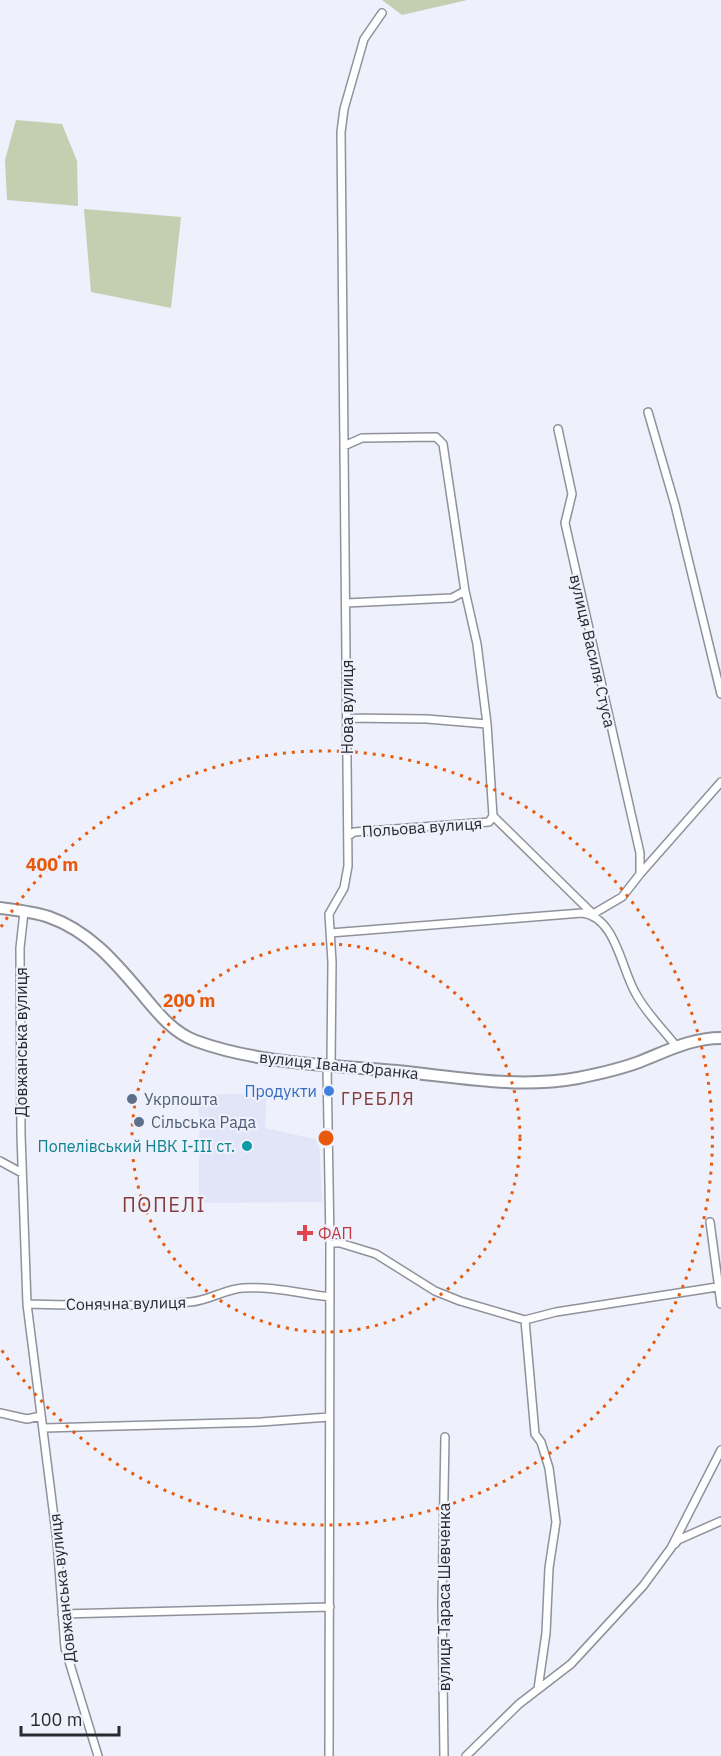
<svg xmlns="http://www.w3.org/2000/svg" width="721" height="1756" viewBox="0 0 721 1756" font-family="'IBM Plex Sans',sans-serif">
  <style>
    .built { fill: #e1e5f7 }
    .green { fill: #c4ceb0 }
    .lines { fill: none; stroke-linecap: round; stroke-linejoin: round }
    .minor-casing { stroke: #8f919b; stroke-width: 10 }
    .secondary-casing { stroke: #8f919b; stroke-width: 14 }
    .minor { stroke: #fff; stroke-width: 7 }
    .secondary { stroke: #fff; stroke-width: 10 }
    .ring { fill: none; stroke: #e8590c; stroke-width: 3; stroke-dasharray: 3 6 }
    .shop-dot { fill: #3f7fe0; stroke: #eef0fb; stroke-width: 2 }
    .service-dot { fill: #5c6f8a; stroke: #eef0fb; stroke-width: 2 }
    .culture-dot { fill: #0f9aa8; stroke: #eef0fb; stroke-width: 2 }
    .health-dot { fill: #e0444e; stroke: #eef0fb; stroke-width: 2 }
    .labels { text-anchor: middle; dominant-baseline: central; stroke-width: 4.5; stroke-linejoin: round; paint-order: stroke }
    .street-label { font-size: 16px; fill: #292a2e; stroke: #eef0fb }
    .shop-label { font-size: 16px; fill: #366cbe; stroke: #eef0fb; text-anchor: end }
    .service-label { font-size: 16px; fill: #4e5e75; stroke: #eef0fb; text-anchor: start }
    .culture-label { font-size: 16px; fill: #0d838f; stroke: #eef0fb; text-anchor: end }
    .health-label { font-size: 16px; fill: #be3a42; stroke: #eef0fb; text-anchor: start }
    .neighbourhood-label { font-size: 18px; letter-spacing: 1.5px; fill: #853c3d; stroke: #eef0fb }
    .quarter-label { font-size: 20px; letter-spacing: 1.5px; fill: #853c3d; stroke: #eef0fb }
    .centre { fill: #e8590c; stroke: #eef0fb; stroke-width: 3 }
    .ring-label { font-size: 18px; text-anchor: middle; font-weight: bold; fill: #e8590c; stroke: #eef0fb; stroke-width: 4.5; stroke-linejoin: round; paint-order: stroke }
  </style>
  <rect width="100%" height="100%" fill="#eef0fb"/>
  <path class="built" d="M199,1094H267L265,1128L319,1140L322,1202L199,1203Z"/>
  <path class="green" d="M382,0H467L402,15Z
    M16,120L62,124L77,161L78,206L7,200L5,160Z
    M84,209L181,217L171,308L91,292Z"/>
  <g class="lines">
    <defs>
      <path id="minor" d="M648,412L675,505L721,694
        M558,429L572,494L565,523L640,853V874
        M344,446L362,438L436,437L443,444L465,591L477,644L487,724L493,816L593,914L622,897L640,874L721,782
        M346,603L452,598L465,591
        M347,718L427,719L487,724
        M348,836L354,832L489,822L493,816
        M24,912L20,948L21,1135L27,1304L57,1541L65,1648L98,1756
        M330,933L582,913C616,917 621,969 636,994C646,1013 663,1029 676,1046
        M327,1065L330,1243L329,1756
        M331,1065L332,962L329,914L344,888L348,866L341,132L344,109L364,39L382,13
        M0,1161L22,1173
        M710,1222L721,1304
        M330,1243H340L376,1254L435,1291L460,1301L525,1320L556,1312L717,1287
        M27,1304C81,1305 136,1307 190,1302C208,1301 225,1289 243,1288C272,1286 302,1294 330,1297
        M525,1320L535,1434L541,1442L549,1468L556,1522L549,1568L546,1633L538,1689
        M0,1413L27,1419L41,1416
        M44,1428L261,1422L329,1417
        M675,1544L678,1540L721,1521
        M62,1614L330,1607
        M444,1756L442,1602L445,1437
        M466,1756L519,1704L571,1664L643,1586L671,1548L721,1450"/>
      <path id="secondary" d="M0,908C16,910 34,912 49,917C89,931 115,962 142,994C157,1012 173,1033 196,1041C259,1064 331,1065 397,1071C458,1077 517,1089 578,1078C598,1074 620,1069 639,1062C667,1051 691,1038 721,1038"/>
    </defs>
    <use href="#minor" class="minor-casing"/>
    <use href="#secondary" class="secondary-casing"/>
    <use href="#minor" class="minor"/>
    <use href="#secondary" class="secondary"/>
  </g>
  <g class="ring">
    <circle cx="326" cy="1138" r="194"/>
    <path d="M1 927A387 387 0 1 1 1 1349"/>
  </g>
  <circle class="shop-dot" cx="329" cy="1091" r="6"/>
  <g class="service-dot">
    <circle cx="132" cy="1099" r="6"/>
    <circle cx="139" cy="1122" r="6"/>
  </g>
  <circle class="culture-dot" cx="247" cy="1146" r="6"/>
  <path class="health-dot" d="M302 1224h6v6h6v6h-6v6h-6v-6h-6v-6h6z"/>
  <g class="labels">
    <g class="street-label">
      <text transform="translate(593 651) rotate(77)">вулиця Василя Стуса</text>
      <text transform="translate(347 707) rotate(-90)">Нова вулиця</text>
      <text transform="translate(422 827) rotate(-4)">Польова вулиця</text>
      <text transform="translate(21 1042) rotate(-90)">Довжанська вулиця</text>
      <text transform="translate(339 1065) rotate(6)">вулиця Івана Франка</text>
      <text transform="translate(126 1303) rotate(-1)">Сонячна вулиця</text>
      <text transform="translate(62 1588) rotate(-96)">Довжанська вулиця</text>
      <text transform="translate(444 1597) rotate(-90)">вулиця Тараса Шевченка</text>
    </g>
    <g class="shop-label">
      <text x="317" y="1091">Продукти</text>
    </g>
    <g class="service-label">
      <text x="144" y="1099">Укрпошта</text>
      <text x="151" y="1122">Сільська Рада</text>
    </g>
    <g class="culture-label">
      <text x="235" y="1146">Попелівський НВК І-ІІІ ст.</text>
    </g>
    <g class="health-label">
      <text x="318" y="1233">ФАП</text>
    </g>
    <g class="neighbourhood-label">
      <text x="378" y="1098">ГРЕБЛЯ</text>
    </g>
    <g class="quarter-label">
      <text x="164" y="1204">ПОПЕЛІ</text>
    </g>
  </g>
  <circle cx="326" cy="1138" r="9" class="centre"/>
  <g class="ring-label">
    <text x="52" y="871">400 m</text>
    <text x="189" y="1007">200 m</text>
  </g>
  <path d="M21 1726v9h98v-9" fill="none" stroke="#292a2e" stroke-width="3"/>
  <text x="30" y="1726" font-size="18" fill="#292a2e" stroke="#eef0fb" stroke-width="4.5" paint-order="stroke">100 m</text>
</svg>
